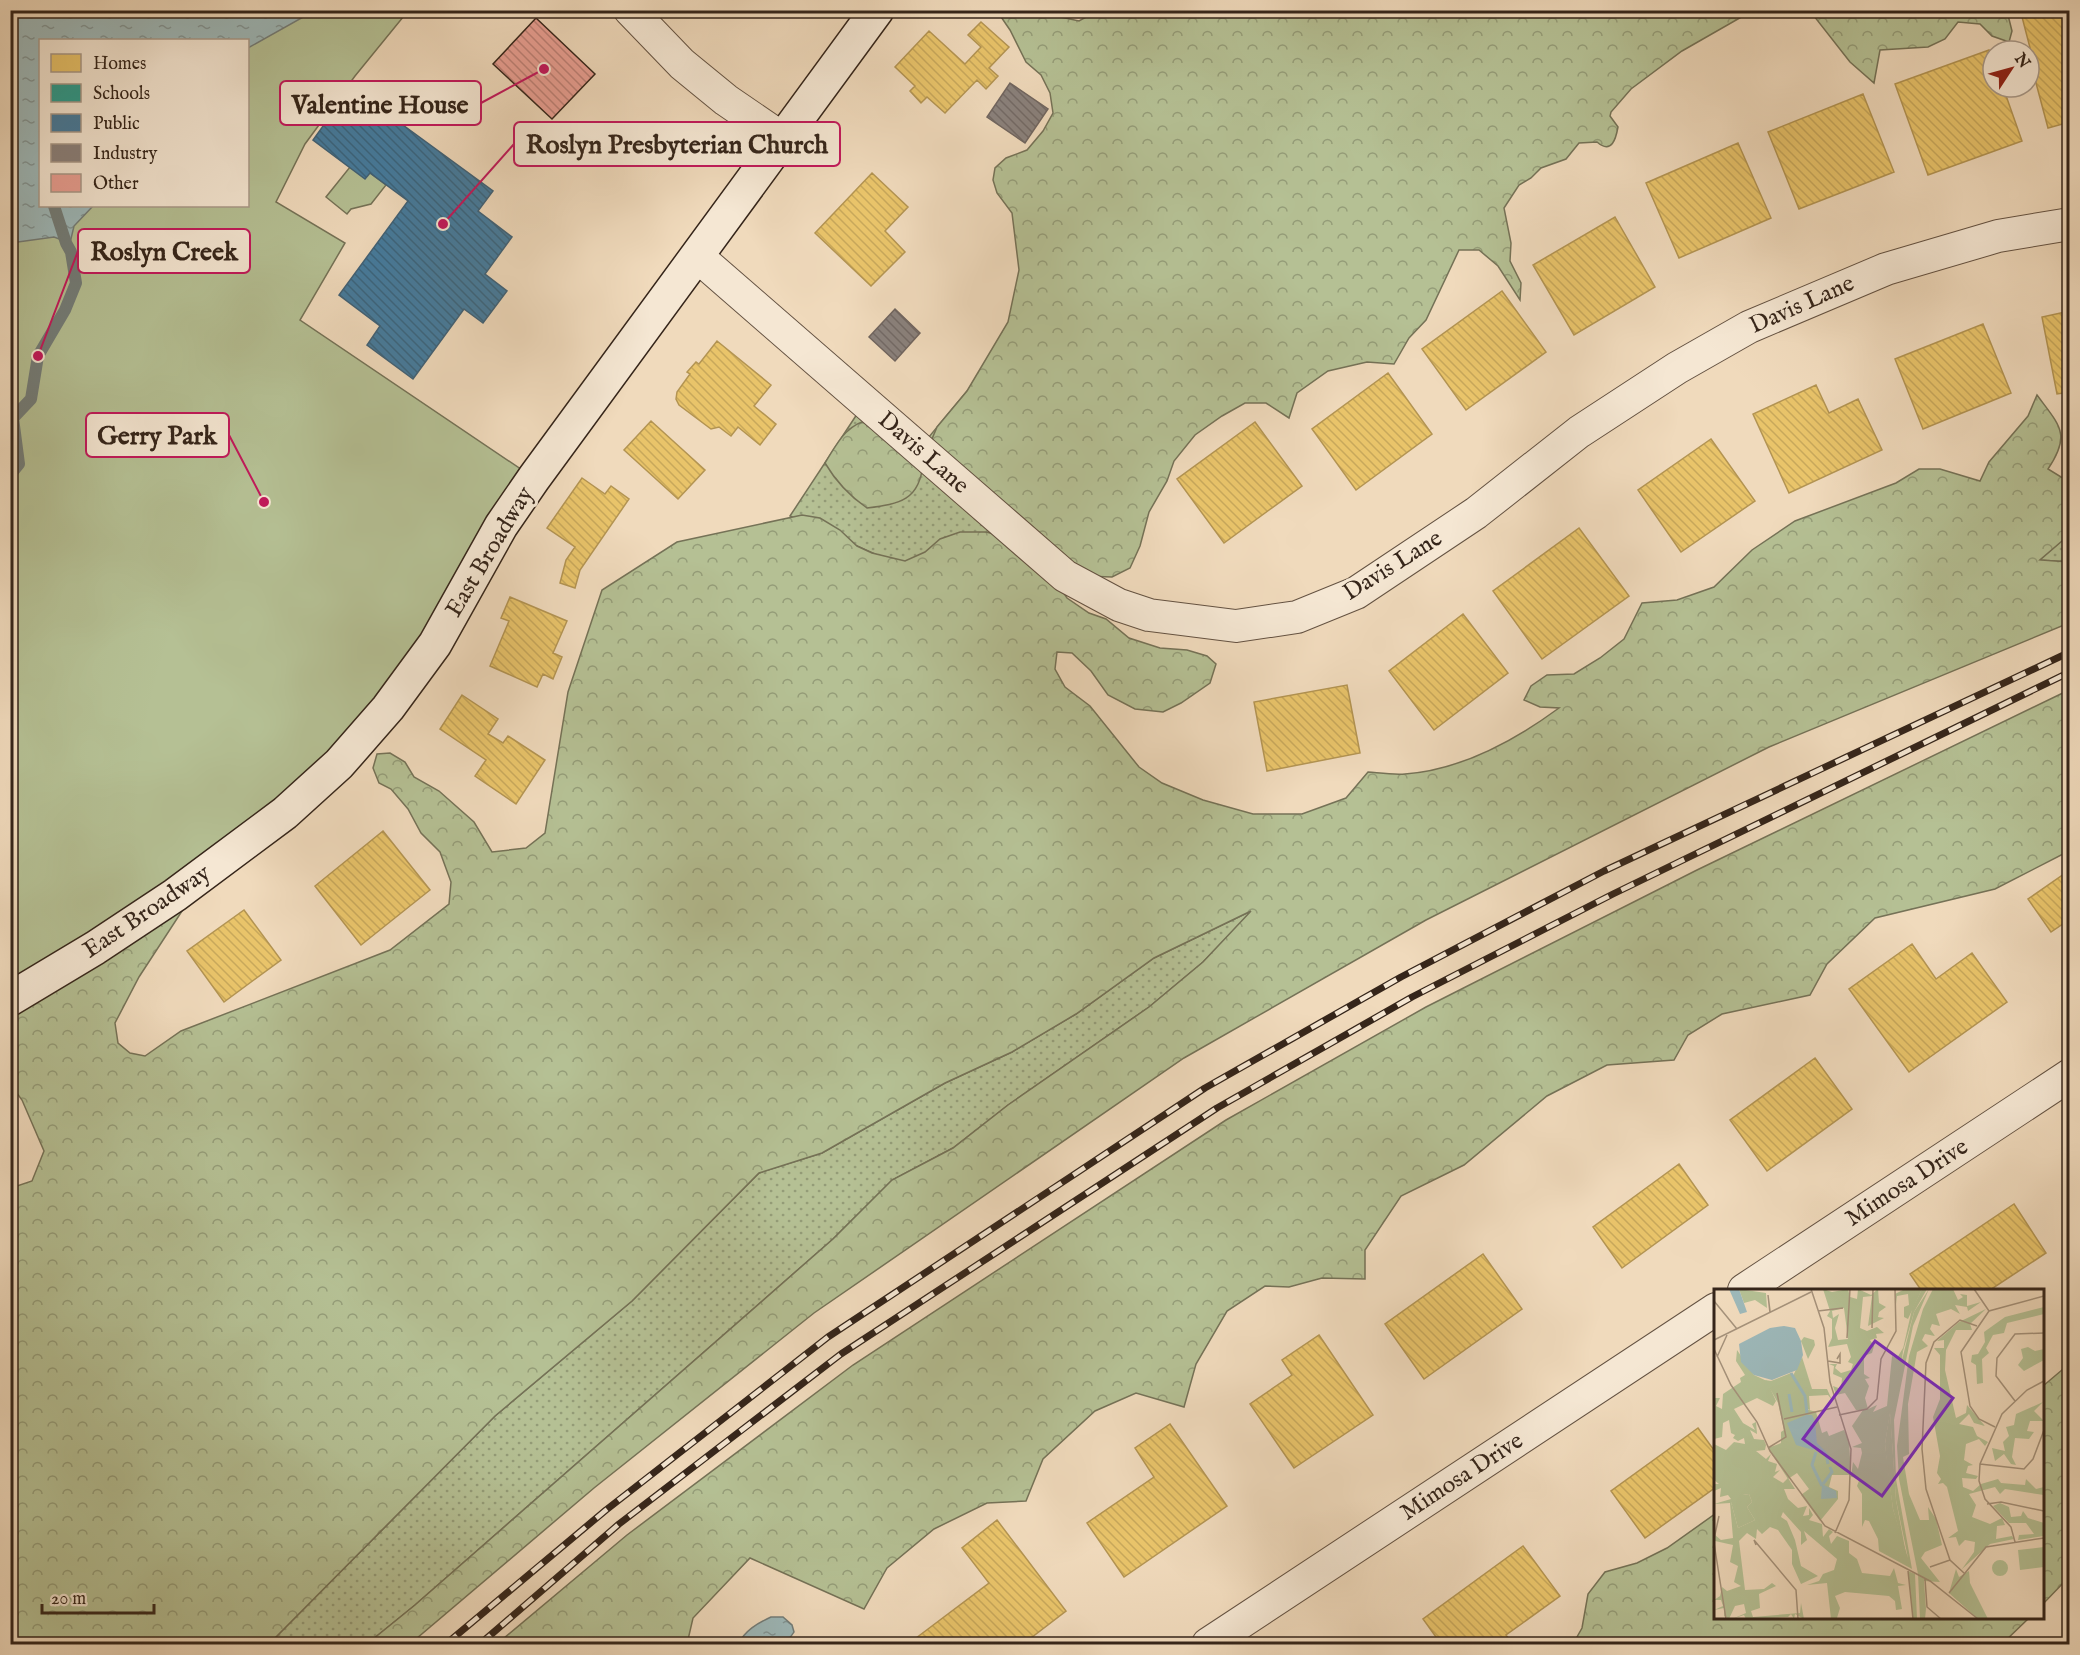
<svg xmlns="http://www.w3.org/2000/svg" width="2080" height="1655" viewBox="0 0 2080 1655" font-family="'IM FELL English',serif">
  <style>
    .grass { fill: url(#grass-dots); stroke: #757257; stroke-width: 1.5 }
    .forest { fill: url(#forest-crowns); stroke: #757257; stroke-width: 1.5 }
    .park { fill: #b5c094; stroke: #757257; stroke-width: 1.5; fill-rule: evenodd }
    .water { fill: url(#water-ripples); stroke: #737d79; stroke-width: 1.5 }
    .homes { fill: url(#homes-back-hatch); stroke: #b39452; stroke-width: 1.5 }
    .schools { fill: url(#schools-back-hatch); stroke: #2d796c; stroke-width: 1.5 }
    .public { fill: url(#public-back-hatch); stroke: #406176; stroke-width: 1.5 }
    .industry { fill: url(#industry-back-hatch); stroke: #70655f; stroke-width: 1.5 }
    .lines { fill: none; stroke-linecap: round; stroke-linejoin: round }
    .stream { stroke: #737d79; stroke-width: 12 }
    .building { fill: url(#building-back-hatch); stroke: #35251a; stroke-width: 1.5 }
    .street-casing { stroke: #645242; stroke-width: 34 }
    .secondary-casing { stroke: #35251a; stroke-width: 36 }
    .street { stroke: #f5e7d3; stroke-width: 32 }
    .secondary { stroke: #f5e7d3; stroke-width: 33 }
    .rail-casing { stroke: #35251a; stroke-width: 7 }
    .rail { stroke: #f5e7d3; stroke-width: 4.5; stroke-dasharray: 14; stroke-linecap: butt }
    .labels { text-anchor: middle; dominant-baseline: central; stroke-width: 6; stroke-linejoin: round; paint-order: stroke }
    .street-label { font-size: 24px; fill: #35251a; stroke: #f5e7d3 }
    .inset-river { fill: none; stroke: #9db8b9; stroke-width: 3 }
    .inset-road { fill: none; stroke: #a5927b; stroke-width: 1.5 }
    .view { fill: #7b2cbf; fill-opacity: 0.15; stroke: #7b2cbf; stroke-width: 3 }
    .inset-edge { fill: none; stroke: #35251a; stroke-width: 3 }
    .leader { fill: none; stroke: #c2185b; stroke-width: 2 }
    .callout-dot { fill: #c2185b; stroke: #f5e7d3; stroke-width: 2 }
    .callout { fill: #f5e7d3; stroke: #c2185b; stroke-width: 2 }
    .callout-label { font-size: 26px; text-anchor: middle; font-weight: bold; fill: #35251a }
  </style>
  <defs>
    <pattern id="grass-dots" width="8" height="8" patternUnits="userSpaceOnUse" patternTransform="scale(1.5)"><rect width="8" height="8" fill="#b5c094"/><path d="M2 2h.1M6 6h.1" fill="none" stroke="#949c78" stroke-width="1.8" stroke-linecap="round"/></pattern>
    <pattern id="forest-crowns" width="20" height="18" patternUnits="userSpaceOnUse" patternTransform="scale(1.5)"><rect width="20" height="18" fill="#b5c094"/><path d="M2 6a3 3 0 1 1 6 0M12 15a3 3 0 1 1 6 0" fill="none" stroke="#949c78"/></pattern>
    <pattern id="water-ripples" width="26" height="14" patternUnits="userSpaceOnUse" patternTransform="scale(1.5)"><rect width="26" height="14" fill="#9db8b9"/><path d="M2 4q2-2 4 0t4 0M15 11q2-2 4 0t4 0" fill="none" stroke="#819596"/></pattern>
    <pattern id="homes-back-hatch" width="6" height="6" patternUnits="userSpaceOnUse" patternTransform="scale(1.5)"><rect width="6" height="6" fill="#e9c46a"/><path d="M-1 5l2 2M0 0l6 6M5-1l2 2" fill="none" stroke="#c8a85b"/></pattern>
    <pattern id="schools-back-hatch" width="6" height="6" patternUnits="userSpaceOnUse" patternTransform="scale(1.5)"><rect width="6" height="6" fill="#2a9d8f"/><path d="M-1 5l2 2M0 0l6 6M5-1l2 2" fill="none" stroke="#258074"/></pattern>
    <pattern id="public-back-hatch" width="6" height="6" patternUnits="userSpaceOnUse" patternTransform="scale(1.5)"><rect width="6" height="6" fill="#457b9d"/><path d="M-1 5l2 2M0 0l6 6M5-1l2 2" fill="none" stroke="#3a657f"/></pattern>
    <pattern id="industry-back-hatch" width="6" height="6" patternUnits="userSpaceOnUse" patternTransform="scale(1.5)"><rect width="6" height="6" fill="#8a817c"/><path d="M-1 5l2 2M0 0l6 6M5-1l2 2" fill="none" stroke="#726965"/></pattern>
    <pattern id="building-back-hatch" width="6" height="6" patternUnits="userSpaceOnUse" patternTransform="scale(1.5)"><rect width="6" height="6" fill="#e99f93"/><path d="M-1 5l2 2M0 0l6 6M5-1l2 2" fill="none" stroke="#be8177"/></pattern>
  </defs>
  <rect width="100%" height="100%" fill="#f0dabc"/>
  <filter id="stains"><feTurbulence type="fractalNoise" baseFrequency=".00333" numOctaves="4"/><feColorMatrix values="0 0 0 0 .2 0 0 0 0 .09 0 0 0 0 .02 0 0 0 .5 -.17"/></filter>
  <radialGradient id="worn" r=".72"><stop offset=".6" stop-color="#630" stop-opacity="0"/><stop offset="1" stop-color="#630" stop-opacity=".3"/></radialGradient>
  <path class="grass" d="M967,391L1072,496L973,598L790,516L865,402L919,449Z
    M2069,535V562L2039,560L2066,537Z
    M1253,910L1203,962L1149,1007L1008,1105L953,1148L892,1180L833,1239L415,1605L367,1644H269L495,1416L632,1301L759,1173L822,1153L945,1083L1012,1052L1076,1014L1154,958Z"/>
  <path class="forest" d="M1099,10L1752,11L1682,51L1631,89L1611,112L1610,116L1618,127C1616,138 1612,155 1597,142L1579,143L1566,159L1541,168L1531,178L1519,185L1504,208L1511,243L1510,261L1521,283L1520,300L1498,266L1479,250H1459L1426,320L1409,338L1394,364L1367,362L1328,371L1297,393L1289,418L1266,403H1245L1222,416L1195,435L1174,461L1167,481L1149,512L1140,546L1130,568L1112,577L1084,576L1055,580L1067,598L1089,613L1106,619L1129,638L1160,648L1187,650L1207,656L1216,664L1210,683L1181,703L1163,712L1135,709L1108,695L1091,671L1072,653L1057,652L1055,669L1065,687L1090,706L1139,767L1162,783L1203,800L1253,814H1302L1346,798L1368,772C1380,773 1393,775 1405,774C1461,770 1514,741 1559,708L1540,707L1524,700L1531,686L1547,675L1574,674L1600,658L1624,639L1642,603L1677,600L1714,587L1752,550L1795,521L1896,483L1919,469H1940L1980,481L1989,462L2028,416L2037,395C2059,425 2072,434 2048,469L2061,477L2069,479V535L2040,560L2069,562V623L1769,747L1426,920L1184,1058L814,1313L594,1488L410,1644H367L415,1605L833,1239L892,1180L953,1148L1008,1105L1149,1007L1203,962L1251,911L1154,958L1076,1014L1012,1052L945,1083L822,1153L759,1173L632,1301L495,1416L269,1644H11V1188L32,1181L44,1151L22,1100L11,1085V999L184,908L139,977L115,1023L118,1043L130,1053L145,1056L181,1031L390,950L449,904L451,882L440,852L421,833L408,809L391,789L379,783L373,768L377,754L390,753L405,762L414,777L439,791L474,822L492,852L526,848L545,833L568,692L602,590L677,542L802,515L820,518L840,530L857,546L872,553L905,561L925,552L940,539L960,532H986L1007,537L932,444V439L937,427L967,391L1008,322L1019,270L1012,213L997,193L993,180L995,168L1006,158L1027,150L1043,131L1053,113L1050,93L1041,75L1026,62L1010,30L997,11H1050L1056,16L1079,21Z
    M1803,11H2007L2012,31L2009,42L1992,36L1980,24L1958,22L1945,39L1928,47L1880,50L1874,83L1850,62L1814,16Z
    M872,419L923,463C920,500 900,504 867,508C851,497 835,480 825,463C838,442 846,424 872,419Z
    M2069,690V851L1995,889L1875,918L1827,964L1810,995L1722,1014L1688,1035L1674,1060L1607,1065L1547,1096L1464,1165L1401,1196L1365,1250V1279L1322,1278L1289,1287L1265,1286L1227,1311L1196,1364L1184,1407L1136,1393L1095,1411L1043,1459L1026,1501L987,1503L934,1529L887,1568L864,1609L750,1558L693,1618L687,1644H497L627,1535L853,1365L1226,1120L1426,1007L1697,870Z
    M2069,1364V1577L2043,1604V1386Z
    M1715,1514L1716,1618H2029L2002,1644H1573L1582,1628L1588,1594L1605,1572L1637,1563L1667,1548Z"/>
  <path class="park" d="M11,11H408L355,76L305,144L276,202L345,243L300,320L534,478L339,764L11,999ZM40,40H248V206H40Z
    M350,167L370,173L386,185L371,204L351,209L347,214L326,197Z"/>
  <path class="water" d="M10,11L11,10L314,11L248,48V40H40V206H93L74,226L70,243L54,237L18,242L11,239Z
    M771,1617H783L792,1625L794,1632C784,1651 755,1645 738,1644C746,1630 756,1624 771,1617Z"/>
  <path class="homes" d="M2031,10L2070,11V122L2048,128L2032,68L2035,67L2021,13Z
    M981,22L1009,47L989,68L998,76L986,89L977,80L945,113L927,97L921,103L910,91L915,86L895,67L929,31L965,64L981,47L968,35Z
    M1989,50L1993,60V87H2003L2022,141L1928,175L1895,84Z
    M1863,94L1894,172L1799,209L1768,132Z
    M1738,143L1771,218L1679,258L1646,183Z
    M872,173L908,207L885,231L905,252L871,286L815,233Z
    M1615,217L1655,287L1574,335L1533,265Z
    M1502,291L1546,352L1466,410L1422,349Z
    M2070,311V392L2057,394L2042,317Z
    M1983,324L2011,393L1923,429L1895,359Z
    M717,341L771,385L754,406L776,424L760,445L738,427L731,436L719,427L711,429L679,405L676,399L677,392L690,374L687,372L696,362L699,364Z
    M1388,373L1432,434L1356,490L1312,429Z
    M1816,385L1829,413L1858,399L1882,450L1789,493L1753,414Z
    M651,421L705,470L678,499L624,450Z
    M1255,422L1302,486L1224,543L1177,479Z
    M1711,439L1755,501L1681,552L1638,490Z
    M582,478L605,494L611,486L629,499L580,570L575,588L560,583L566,560L575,547L547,528Z
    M1579,528L1629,596L1542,659L1493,591Z
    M510,597L567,621L553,653L562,657L553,679L543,674L537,687L490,666L509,621L501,618Z
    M1463,614L1508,673L1434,730L1389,671Z
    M1347,685L1360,753L1267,771L1254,702Z
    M462,695L498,719L488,734L503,743L508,736L545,760L516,804L475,776L486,760L440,729Z
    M383,831L430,890L361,945L315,886Z
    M2064,874L2070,881V919L2051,932L2028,899Z
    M244,910L281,960L224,1002L187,951Z
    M1912,944L1936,979L1972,953L2007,1002L1909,1072L1849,989Z
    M1815,1058L1852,1109L1767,1171L1730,1120Z
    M1679,1164L1708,1205L1622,1268L1593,1227Z
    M2014,1204L2046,1253L1990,1290H1921L1910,1274Z
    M1483,1254L1522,1309L1424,1379L1385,1324Z
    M1319,1335L1373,1415L1294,1468L1250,1404L1292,1375L1282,1360Z
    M1170,1424L1227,1506L1124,1577L1087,1523L1154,1477L1135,1448Z
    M1698,1428L1716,1453V1487L1645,1538L1611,1491Z
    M997,1520L1066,1611L1023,1644H921L916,1638L989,1583L962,1548Z
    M1523,1546L1560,1596L1506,1635L1513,1644H1441L1423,1619Z"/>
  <path class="schools" d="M711,10H724L717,17Z"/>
  <path class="public" d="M351,87L493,191L478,211L512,237L485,274L507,291L483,323L464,309L413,379L367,345L380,326L339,295L408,201L370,173L365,179L313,140Z"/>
  <path class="industry" d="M1010,83L1048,109L1025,143L987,117Z
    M895,309L920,333L895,361L869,337Z"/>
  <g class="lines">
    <path class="stream" d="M10,475L19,464L13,418L31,399L38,356L65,310L76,283L71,252L66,243L54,206"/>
  </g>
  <path class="building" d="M536,18L595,74L552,119L493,64Z"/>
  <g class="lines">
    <defs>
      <path id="street" d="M630,10L682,64L726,100L783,139
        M697,256L1065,576L1119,605L1149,615L1236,626L1297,617L1356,593L1476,513L1579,432L1677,368L1749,327L1886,269L1998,236L2070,224
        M1744,1290L2070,1075
        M1208,1644L1716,1309"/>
      <path id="secondary" d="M10,999L95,948L175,895L285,813L339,764L388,708L435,644L501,526L534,478L877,10"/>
    </defs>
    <use href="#street" class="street-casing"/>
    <use href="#secondary" class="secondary-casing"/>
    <use href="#street" class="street"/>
    <use href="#secondary" class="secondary"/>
    <defs>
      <path id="rail" d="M446,1644L606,1510L828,1337L1205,1088L1401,977L1604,871L2070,652
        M480,1644L619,1524L841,1354L1217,1108L1412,997L1613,894L2070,672"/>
    </defs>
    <use href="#rail" class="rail-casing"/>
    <use href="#rail" class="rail"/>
  </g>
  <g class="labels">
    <g class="street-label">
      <text transform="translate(1802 305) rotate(-24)">Davis Lane</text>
      <text transform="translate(923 453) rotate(41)">Davis Lane</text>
      <text transform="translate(490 552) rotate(-59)">East Broadway</text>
      <text transform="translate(1393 566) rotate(-32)">Davis Lane</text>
      <text transform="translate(147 912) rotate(-34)">East Broadway</text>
      <text transform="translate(1907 1183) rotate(-33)">Mimosa Drive</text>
      <text transform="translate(1462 1477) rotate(-33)">Mimosa Drive</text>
    </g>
  </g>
  <g transform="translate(1714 1289)">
    <rect width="330" height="330" fill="#f0dabc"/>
    <path d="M208,0H213L200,23L186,73L198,20ZM176,122L182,211L193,270L179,220L173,176L171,155ZM35,205L38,213L33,218L41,231L24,239L17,213L20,217L29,206Z" fill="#b5c094"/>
    <path d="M109,0L118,3L134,0L136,8L143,10L144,0L157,6L164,0L165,14L172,18L165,23L164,28L170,29L154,37L158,7L149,8L146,39L153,42L163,38L170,44L162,45L163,49L156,51L160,57L158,64L150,67V85L156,89L151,90L155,97L151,109L154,120L163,116L159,123L173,117L178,67L183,69L189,59L188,71L200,23L215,0L199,37L180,131L182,190L198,280L165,262L164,250L155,232L151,231L148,238V205L143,197L146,189L137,188L139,173L144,180L148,164L147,159L138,158L148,154L138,137L149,121H142L131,104L122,106L119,97L127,100L128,89L119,85L120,77L115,75H123L121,79L127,84L137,81L139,75L134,73L137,68L133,55L114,58L118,49V30L113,27L116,22ZM130,19L134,50L124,51L121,39L125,25L119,29L118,22ZM176,124L182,211L194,269L179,220L171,155ZM191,0H208L194,30L190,28V18L195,16L194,5L183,7L182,15L181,5ZM219,0H239L244,11L249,8L246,5L253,6V17L267,13L254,22L253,18L241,16L246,25L237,20L222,25L226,37L218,35L216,40L221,47L211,45L208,51L214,57L203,63L194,115L195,165L189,168L195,205L206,231H215L214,218L222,230L228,256L211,263L207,269L226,293L210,292L212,320L211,330H206L204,285L185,190L183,157L195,67L209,20ZM330,18V25L293,34L290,44L279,46L272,59L275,64L268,70L269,94L263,95L262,76L257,73L258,66L264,65L271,53L270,43L291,28ZM272,20L256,35L258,41H242L232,61L231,81L242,129L252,124L253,116L271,137L260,134L255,125L245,135L259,138L263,147L274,153L271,157L265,150L252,155L250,171L259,176L254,177L252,184L264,187L262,190L248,189L249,198L259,202L267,195L284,190L287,194L311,196L312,190L322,200L330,198V206L291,200L286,205L281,198L255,205L262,216L258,228L276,235L288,229L291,236L283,237L282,250L298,247L300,250L276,255L248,280L260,263L261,253L251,251L245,257L242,248L234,249L244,242L233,198L229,194L224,195L227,190L223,184L226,167L219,128L226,110V66L220,59H230V51L223,52L245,33ZM90,48L100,51L101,56L94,70L87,52ZM314,58L321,62L330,60V71L310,82L304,76L309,69L307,60ZM23,61L40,86L53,92L62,112L59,117L43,109L20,120L29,134L41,141L38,135L42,133L43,145L36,141L40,150L50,151L52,156L51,161L42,162L52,170L57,165L54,172L63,175L61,183L66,181L59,188L69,194L74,189L81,200H70L74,210L84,219L93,217L89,227L95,226V219L99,226L95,231L108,235L109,248L115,240L119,243L115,247L117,255L123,247L135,252V264L143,270L148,284L176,287L180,279L184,294L192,296L184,297L188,320L182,321L181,312L175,307L131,303L121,307L126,319L123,329L117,330L113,294L93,296L105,292L109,285L120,281L123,270L90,242L93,251L87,256V243L69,223L67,228L73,232L81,251L87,277L104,287L87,295L78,275V261L64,241L56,238L48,245L43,240L42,250L33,244L25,252L31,301L50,300L58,294L62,297L45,305L46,319L37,322L39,328L86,324L87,314L90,330L81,325L80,330L77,325L74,328L32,330L30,326L18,330L32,324L30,315L21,317L15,330L10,327V319L0,321L9,317L7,311H0L6,307L8,298L13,302L27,297L20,293L24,277L16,273L19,256L1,252V246L7,251L19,249L16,214L0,215L17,210L14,206L6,208L7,199L0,202V195H5L0,191V155L12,161L20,153L31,155L30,149L24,152L19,149L21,146L17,144L15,131L9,134L8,148L0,150V109H6L2,117L8,120L9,105L27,93L26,89L31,86L22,72ZM35,205L38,213L33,218L41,231L24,239L17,213L20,218L29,211V206ZM88,68L98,100H113L118,111L114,106L95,107L96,121L92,119L90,104L78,89ZM329,113L320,122L330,132H316L313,142L320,143L315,150L301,149L298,168L302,176L297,175L290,165L281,172L278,159L291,162L289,153L295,147L292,138L300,136L302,125ZM286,214L295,218L297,228L307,227L309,222L314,229L330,234V247L304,251L305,246L320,245L312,234H295L279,217ZM242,280L245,288L255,282L256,294L274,330H264L235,304ZM194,282L201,285L203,330H199Z" fill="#b5c094" fill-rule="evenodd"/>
    <path d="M25,0L52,4L53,19L41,11L30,14ZM77,84L90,104L92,120L102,123L108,144L113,142L115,147L130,141L135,152L137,186H118L115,198L124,202V210L106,232L87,206L95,200L83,184L74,190L54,159L67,154V143L70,141L64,114L51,91L57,92ZM330,258V278L306,281L304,261ZM278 279a8 8 0 1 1 16 0a8 8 0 1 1-16 0Z" fill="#b5c094"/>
    <path d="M15,0H25L33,23L26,25ZM70,37L81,39L87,52L89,66L83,81L58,91L40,86L27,73L25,55L56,39ZM92,126H98L101,132L103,155L99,161L82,156L73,134ZM108,195L122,202L123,209L107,210Z" fill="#9db8b9"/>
    <path class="inset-river" d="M77,84L91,107L93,124M75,105L78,123M102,155L112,165L114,175M102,163L98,176L108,197M109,195L118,183L116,178"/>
    <path class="inset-road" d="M97,0L110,39L116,93L137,160L135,211L121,244M260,0L275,22M0,12L23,40M56,22L54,6L56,24M104,22L129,19M158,39L159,0M133,49L136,0M0,51L97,3M0,60L17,96L43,133L56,162L111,237L216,292L264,330M3,68L13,46M114,72L126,74V65L123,70M301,112L282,87L283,69L301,45L330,44M125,126L153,120L163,110L167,70L182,42L181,0M70,130L123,118M281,138L265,130L256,117L247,63L275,22L330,7M54,159L72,148L63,104M266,175L310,180L319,170L330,141M273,215L287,213L330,222M0,250L5,227M301,253L297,238L271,210L265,192L266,175L288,125L313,101L330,92M0,254L12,330M42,256L40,251L82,301L84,330M216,278L236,271M194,282L199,330M250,284L236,271L212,200L208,160L212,74L220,53L246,31L263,37M211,290L213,318L227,330M235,304L272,258L330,249"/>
    <path class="view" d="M161,52L239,109L168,207L89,150Z"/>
    <rect width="330" height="330" class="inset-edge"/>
  </g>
  <path class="leader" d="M544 69L481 103M443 224L514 144M38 356L78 251M264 502L229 435"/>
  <g class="callout-dot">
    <circle cx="544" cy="69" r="6"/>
    <circle cx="443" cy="224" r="6"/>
    <circle cx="38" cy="356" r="6"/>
    <circle cx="264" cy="502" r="6"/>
  </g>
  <g class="callout">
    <rect x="280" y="81" width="201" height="44" rx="6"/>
    <rect x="514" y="122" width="326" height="44" rx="6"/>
    <rect x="78" y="229" width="172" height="44" rx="6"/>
    <rect x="86" y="413" width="143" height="44" rx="6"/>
  </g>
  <g class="callout-label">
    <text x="380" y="113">Valentine House</text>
    <text x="677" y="153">Roslyn Presbyterian Church</text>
    <text x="164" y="260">Roslyn Creek</text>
    <text x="157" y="444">Gerry Park</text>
  </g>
  <rect width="2080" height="1655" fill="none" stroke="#f0dabc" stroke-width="36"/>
  <rect x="12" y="12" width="2056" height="1631" fill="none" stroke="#35251a" stroke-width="3"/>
  <rect x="18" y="18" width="2044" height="1619" fill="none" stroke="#35251a" stroke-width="1.5"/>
  <rect x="39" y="39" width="210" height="168" fill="#f5e7d3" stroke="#a89989" stroke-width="1.5"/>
  <rect x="51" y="54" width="30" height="18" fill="#e9c46a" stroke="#a89989" stroke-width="1.5"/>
  <text x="93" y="69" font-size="18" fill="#35251a">Homes</text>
  <rect x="51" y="84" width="30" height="18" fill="#2a9d8f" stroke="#a89989" stroke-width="1.5"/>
  <text x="93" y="99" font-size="18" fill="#35251a">Schools</text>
  <rect x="51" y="114" width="30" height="18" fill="#457b9d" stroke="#a89989" stroke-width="1.5"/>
  <text x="93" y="129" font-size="18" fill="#35251a">Public</text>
  <rect x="51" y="144" width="30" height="18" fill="#8a817c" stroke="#a89989" stroke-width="1.5"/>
  <text x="93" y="159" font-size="18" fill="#35251a">Industry</text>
  <rect x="51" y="174" width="30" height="18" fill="#e99f93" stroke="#a89989" stroke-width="1.5"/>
  <text x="93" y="189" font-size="18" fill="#35251a">Other</text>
  <g transform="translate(2011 69) rotate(54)"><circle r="28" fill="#f5e7d3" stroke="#a89989" stroke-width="1.5"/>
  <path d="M0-4.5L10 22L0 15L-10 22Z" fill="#8f2418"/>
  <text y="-9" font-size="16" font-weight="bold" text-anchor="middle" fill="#35251a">N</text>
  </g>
  <path d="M42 1604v9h112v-9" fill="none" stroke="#35251a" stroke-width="3"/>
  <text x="51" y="1604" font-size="18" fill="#35251a" stroke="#f5e7d3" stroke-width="4.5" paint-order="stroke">20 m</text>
  <rect width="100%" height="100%" filter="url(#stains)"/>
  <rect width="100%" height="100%" fill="url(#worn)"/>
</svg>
